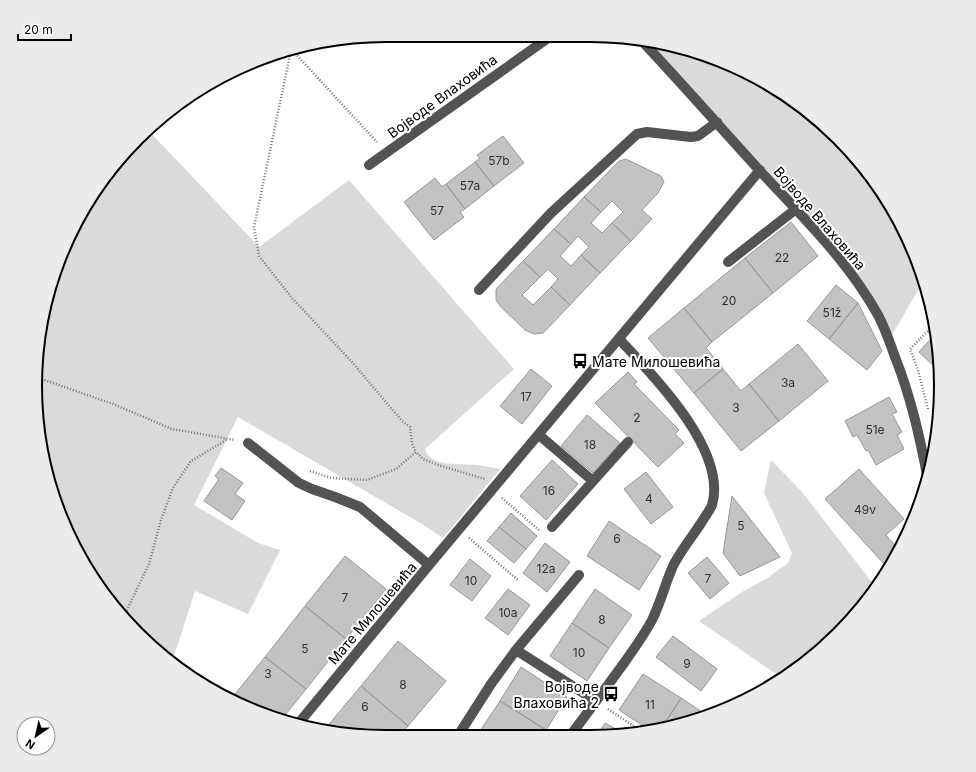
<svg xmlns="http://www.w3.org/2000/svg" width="976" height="772" viewBox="0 0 976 772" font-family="Inter,sans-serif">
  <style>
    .green { fill: #dadada }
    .building { fill: #c3c3c3; stroke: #979797 }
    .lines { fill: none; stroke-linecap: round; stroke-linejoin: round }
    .path { stroke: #757575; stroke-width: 2.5; stroke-dasharray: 1 2; stroke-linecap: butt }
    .minor { stroke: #535353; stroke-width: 10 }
    .labels { text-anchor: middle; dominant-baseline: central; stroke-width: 4; stroke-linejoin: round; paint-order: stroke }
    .number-label { font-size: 12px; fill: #313131 }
    .street-label { font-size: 14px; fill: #000; stroke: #fff }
    .poi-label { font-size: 14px; fill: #000; stroke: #fff; text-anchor: start }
    .rim { fill: none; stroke: #000; stroke-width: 2 }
  </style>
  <rect width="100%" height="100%" fill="#fff"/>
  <path class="green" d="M643,42L703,54L804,108L854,155L894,210L922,273L924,280L889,340L864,292Z
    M148,130L259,247L349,180L514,369L425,449C429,468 463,463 478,465C485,466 493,468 500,469L443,538L422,524L238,417L194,505L258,543L280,550L248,614L195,591L172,662L138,634L82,562L47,477L35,386L47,295L82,211L138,138Z
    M771,460L802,492L871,581L878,584L869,599L822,650L782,678L699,621L742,592L766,579L788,563L792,553L764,493Z"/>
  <path class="building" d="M503,136L524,163L494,186L475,162L480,158L477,155Z
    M626,159L661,176L664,182L658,193L642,210L652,219L631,241L612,223L623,212L612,201L601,212L584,197L619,161Z
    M475,162L494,186L465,209L446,184Z
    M435,178L442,187L446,184L465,209L460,212L464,217L434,240L404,202Z
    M584,197L601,212L591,223L602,233L612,223L631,241L600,273L581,255L589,247L578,236L571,244L554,229Z
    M791,222L818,256L773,293L745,258Z
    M554,229L571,244L560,256L571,266L581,255L600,273L570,305L551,287L558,279L548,269L540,277L523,261Z
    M745,258L773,293L712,342L684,308Z
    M523,261L540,277L522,295L533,305L551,287L570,305L543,333L534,334L525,330L501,307L496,300V289Z
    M836,285L858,303L829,339L807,321Z
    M858,303L882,351L867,370L829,339Z
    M684,308L712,342L706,348L723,369L694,393L648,338Z
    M936,333L938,340L939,379L933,373L937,369L919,352Z
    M798,344L828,381L779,421L749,384Z
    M531,369L552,386L522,424L500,406Z
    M723,369L741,391L749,384L779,421L741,451L694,393Z
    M628,372L637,382L634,384L679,430L675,434L684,443L658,467L595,403Z
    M889,397L897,412L892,414L902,432L897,435L904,449L876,465L868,450L866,451L857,435L853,437L845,421Z
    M587,415L620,443L593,473L561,446Z
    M552,460L578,484L546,520L520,496Z
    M221,468L243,483L235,494L245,501L232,520L204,501L219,479L215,476Z
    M859,469L904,519L886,535L899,550L897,554L885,565L825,499Z
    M646,472L673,507L651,524L624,489Z
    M732,496L780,557L740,576L723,553Z
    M511,513L537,536L526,549L499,527Z
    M609,521L661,556L639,590L587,556Z
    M499,527L526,549L514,563L487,541Z
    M545,543L570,562L547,592L523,573Z
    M345,556L386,589L346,639L305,606Z
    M707,557L729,583L710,599L688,573Z
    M470,559L491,576L472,601L450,585Z
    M508,589L530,605L508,635L485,618Z
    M595,589L632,615L609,648L572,623Z
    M305,606L346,639L306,689L265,657Z
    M572,623L609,648L587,681L550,656Z
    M673,636L717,669L701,691L656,657Z
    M398,641L446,681L408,726L361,686Z
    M265,657L306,689L282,719L252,710L231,699Z
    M521,667L567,697L546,730L500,701Z
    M643,674L681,698L663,726L648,729L619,710Z
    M361,686L408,726L399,737H386L329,731L325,729Z
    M681,698L708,716L703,718L663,726Z
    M500,701L546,730L542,736L483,737L478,734Z
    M605,723L625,734L613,736H597Z"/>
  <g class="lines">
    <path class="path" d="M291,49L377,142
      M291,50L254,227L259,256L292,298L352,362L402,421L410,427L412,444L416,452
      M929,331L934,335
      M36,377L113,404L172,429L235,440
      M928,409L918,370L910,349L934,325
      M310,471L331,478L367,480L396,469L416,452L423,459L438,465L485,479
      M502,498L539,530
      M469,538L518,580
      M124,616L149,564L161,520L173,488L191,461L228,439
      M608,709L641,731"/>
    <path class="minor" d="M643,42C683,85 722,129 761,172C803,217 848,261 878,315C885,328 890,343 895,357C911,397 920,438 928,480
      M369,165L551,36
      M728,262L796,209
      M479,290L551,213L637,134L647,132L691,137L698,136L717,122
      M539,435L593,481
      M248,443L299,483L312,489L335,497L360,507L429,565
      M552,527L628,442
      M516,650L596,701
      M298,724L429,565L760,170
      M570,736C588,712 606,688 624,663C634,649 644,635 652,620C661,602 665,584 673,566C681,550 693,536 703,520C706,515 710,510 712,505C728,451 653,375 619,339
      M462,737L461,731L491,684L516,650L579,575"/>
  </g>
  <defs>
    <symbol id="bus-bare" viewBox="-9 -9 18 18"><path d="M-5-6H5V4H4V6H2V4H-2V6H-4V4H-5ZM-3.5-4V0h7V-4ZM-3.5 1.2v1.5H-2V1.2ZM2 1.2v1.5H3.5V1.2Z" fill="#000" stroke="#fff" stroke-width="2.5" paint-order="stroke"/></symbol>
  </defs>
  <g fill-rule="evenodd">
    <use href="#bus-bare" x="569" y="350" width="22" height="22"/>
    <use href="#bus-bare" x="600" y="683" width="22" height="22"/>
  </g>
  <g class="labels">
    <g class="number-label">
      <text x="499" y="160">57b</text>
      <text x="470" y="185">57a</text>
      <text x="437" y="210">57</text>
      <text x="782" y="257">22</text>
      <text x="729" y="300">20</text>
      <text x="832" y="312">51ž</text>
      <text x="788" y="382">3a</text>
      <text x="526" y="396">17</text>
      <text x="736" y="407">3</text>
      <text x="637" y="417">2</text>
      <text x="875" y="429">51e</text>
      <text x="590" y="444">18</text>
      <text x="549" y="490">16</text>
      <text x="649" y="498">4</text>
      <text x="865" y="509">49v</text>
      <text x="741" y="525">5</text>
      <text x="617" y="538">6</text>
      <text x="546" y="568">12a</text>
      <text x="708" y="578">7</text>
      <text x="471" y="580">10</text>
      <text x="345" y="597">7</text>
      <text x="508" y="612">10a</text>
      <text x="602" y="619">8</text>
      <text x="305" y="648">5</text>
      <text x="579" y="652">10</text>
      <text x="687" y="663">9</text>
      <text x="268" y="673">3</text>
      <text x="403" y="684">8</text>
      <text x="650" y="704">11</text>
      <text x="365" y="706">6</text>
    </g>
    <g class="street-label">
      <text transform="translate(442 96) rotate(-36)">Војводе Влаховића</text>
      <text transform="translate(820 218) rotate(49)">Војводе Влаховића</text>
      <text transform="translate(372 613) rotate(-50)">Мате Милошевића</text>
    </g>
    <g class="poi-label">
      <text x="592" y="361">Мате Милошевића</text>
      <text x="599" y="686" text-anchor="end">Војводе<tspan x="599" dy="16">Влаховића 2</tspan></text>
    </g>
  </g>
  <path d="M0 0H976V772H0ZM386 42H590A344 344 0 0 1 934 386V386A344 344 0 0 1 590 730H386A344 344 0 0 1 42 386V386A344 344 0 0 1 386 42Z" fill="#ebebeb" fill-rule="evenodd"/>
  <path class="rim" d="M386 42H590A344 344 0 0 1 934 386V386A344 344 0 0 1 590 730H386A344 344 0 0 1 42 386V386A344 344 0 0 1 386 42Z"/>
  <g transform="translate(36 736) rotate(214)"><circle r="19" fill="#ffffff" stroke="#999999"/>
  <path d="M0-3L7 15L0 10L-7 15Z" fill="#000000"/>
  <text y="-6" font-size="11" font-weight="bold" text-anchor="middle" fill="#000000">N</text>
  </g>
  <path d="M18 34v6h53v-6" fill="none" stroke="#000000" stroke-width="2"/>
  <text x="24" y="34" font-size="12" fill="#000000" stroke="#ffffff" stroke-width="3" paint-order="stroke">20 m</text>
</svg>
